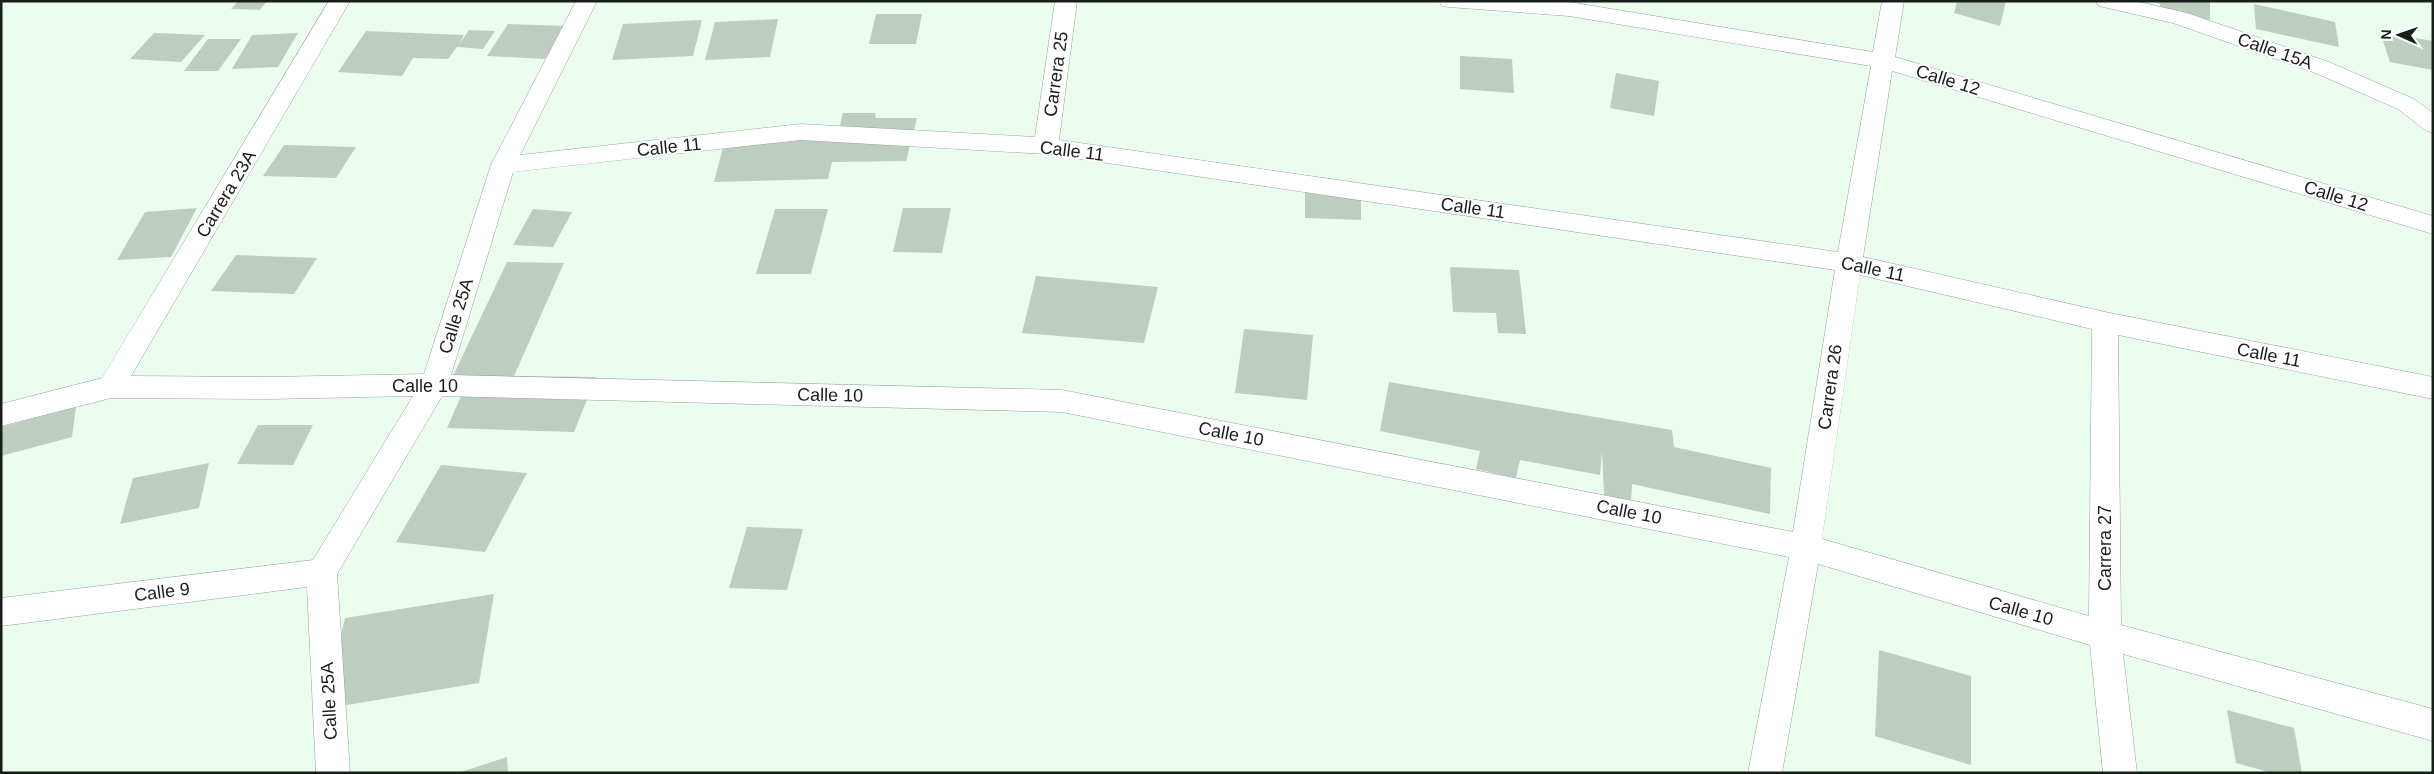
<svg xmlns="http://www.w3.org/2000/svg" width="2434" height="774" viewBox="0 0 2434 774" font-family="Helvetica,sans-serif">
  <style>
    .building { fill: #bdcec0 }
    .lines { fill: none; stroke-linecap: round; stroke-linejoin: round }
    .street-casing { stroke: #92a396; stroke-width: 1 }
    .street { fill: #fff; fill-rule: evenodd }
    .labels { text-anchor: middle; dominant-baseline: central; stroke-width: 4; stroke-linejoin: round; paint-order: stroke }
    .street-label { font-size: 18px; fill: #181e19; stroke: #fff }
  </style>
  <rect width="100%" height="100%" fill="#ebfdef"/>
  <path class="building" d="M238,1H267L260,10L231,9Z
    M1957,1H2006L2000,26L1954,13Z
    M2153,1H2210V21L2160,11V4Z
    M2254,4L2335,22L2339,47L2256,29Z
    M876,14H922L916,44H869Z
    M778,19L770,57L705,60L715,22Z
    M702,20L693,56L612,60L623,24Z
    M508,24L565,26L545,59L487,56Z
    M469,30L495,31L483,49L457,47L448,59L413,58L402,76L338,72L366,31L464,35L459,45Z
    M2380,32L2433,41V70L2390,62Z
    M154,33L205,35L181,62L130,59Z
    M298,33L278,67L232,69L252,35Z
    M208,39H241L218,71H184Z
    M1460,56L1512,59L1514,93L1460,89Z
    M1616,73L1659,81L1654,116L1610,108Z
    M843,113H875L876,118H917L906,161L832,162L828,179L714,182L725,140L837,138Z
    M284,145L356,147L336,178L263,176Z
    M1305,188L1361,190V220L1305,218Z
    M197,208L171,257L117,260L145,212Z
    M903,208H951L942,253L893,252Z
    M533,209L572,212L553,247L513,245Z
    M775,209H828L811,274H756Z
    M236,255L317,258L294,294L211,291Z
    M507,262L564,263L514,376L596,377L574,432L447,428L470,376H453Z
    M1450,267L1519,270L1526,334L1498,333L1496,313L1453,312Z
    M1036,276L1158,287L1144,343L1022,333Z
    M1244,329L1313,335L1307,400L1235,393Z
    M1389,382L1672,430L1674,447L1771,468L1770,514L1632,484L1631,501L1604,495L1602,451L1600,475L1520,460L1516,478L1476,469L1480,451L1380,431Z
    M76,407L72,437L1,456V427Z
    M258,425H313L293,465L237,464Z
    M209,463L199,508L120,524L133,478Z
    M441,465L527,473L485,552L396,542Z
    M747,527L803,529L787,590L729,588Z
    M494,594L479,683L323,709L345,618Z
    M1879,650L1971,676V765L1875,736Z
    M2227,710L2294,728L2302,773H2272L2236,763Z
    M507,757L508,773H461V772Z"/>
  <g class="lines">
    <defs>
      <path id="street" d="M329,1H350L131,376L269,377L424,374L491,165L576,1H597L520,155L801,124L1035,137L1055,1H1077L1059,140L1838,252L1871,66L1569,16L1449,7L1442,6L1439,1L1569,2L1873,52L1882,1H1904L1895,57L2433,216V234L1892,71L1863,257L2105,312L2433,377V399L2118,335L2121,625L2433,709V741L2123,654L2137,773H2103L2090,645L1818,564L1782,773H1748L1789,557L1062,412L442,396L337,574L350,773H316L307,587L1,626V598L313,560L413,396L269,399L111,398L1,426V404L102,378ZM801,140L1046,154L1835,270L1793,532L1062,390L451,375L513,172ZM1860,275L2092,329L2089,616L1822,539Z
        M2096,1H2135L2187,13L2329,62L2414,99L2433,113V133L2425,130L2398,109L2313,72L2173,23L2099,6Z"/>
    </defs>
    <use href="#street" class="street-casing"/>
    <use href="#street" class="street"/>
  </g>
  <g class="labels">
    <g class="street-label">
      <text transform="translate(2275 51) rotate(19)">Calle 15A</text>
      <text transform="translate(1056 74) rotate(-82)">Carrera 25</text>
      <text transform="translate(1948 80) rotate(17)">Calle 12</text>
      <text transform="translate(669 147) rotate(-6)">Calle 11</text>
      <text transform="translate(1072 151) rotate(7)">Calle 11</text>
      <text transform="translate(226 194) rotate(-59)">Carrera 23A</text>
      <text transform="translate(2336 196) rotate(17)">Calle 12</text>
      <text transform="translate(1473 208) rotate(8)">Calle 11</text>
      <text transform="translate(1873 269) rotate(12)">Calle 11</text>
      <text transform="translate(456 316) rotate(-73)">Calle 25A</text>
      <text transform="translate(2269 355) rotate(11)">Calle 11</text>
      <text x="425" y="386">Calle 10</text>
      <text transform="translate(1830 387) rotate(-82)">Carrera 26</text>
      <text transform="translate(830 395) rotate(1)">Calle 10</text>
      <text transform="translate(1231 434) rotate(11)">Calle 10</text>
      <text transform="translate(1629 512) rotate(11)">Calle 10</text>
      <text transform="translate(2105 548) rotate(-90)">Carrera 27</text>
      <text transform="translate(162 592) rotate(-7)">Calle 9</text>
      <text transform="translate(2021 611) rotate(16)">Calle 10</text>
      <text transform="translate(329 701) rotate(-93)">Calle 25A</text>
    </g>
  </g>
  <rect width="2434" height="774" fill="none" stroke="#181e19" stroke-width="5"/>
  <g transform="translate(2399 35) rotate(272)" stroke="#ffffff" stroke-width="4" paint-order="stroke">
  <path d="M0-4L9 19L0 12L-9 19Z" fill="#181e19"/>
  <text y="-8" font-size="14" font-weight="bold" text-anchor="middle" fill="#181e19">N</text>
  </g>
</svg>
